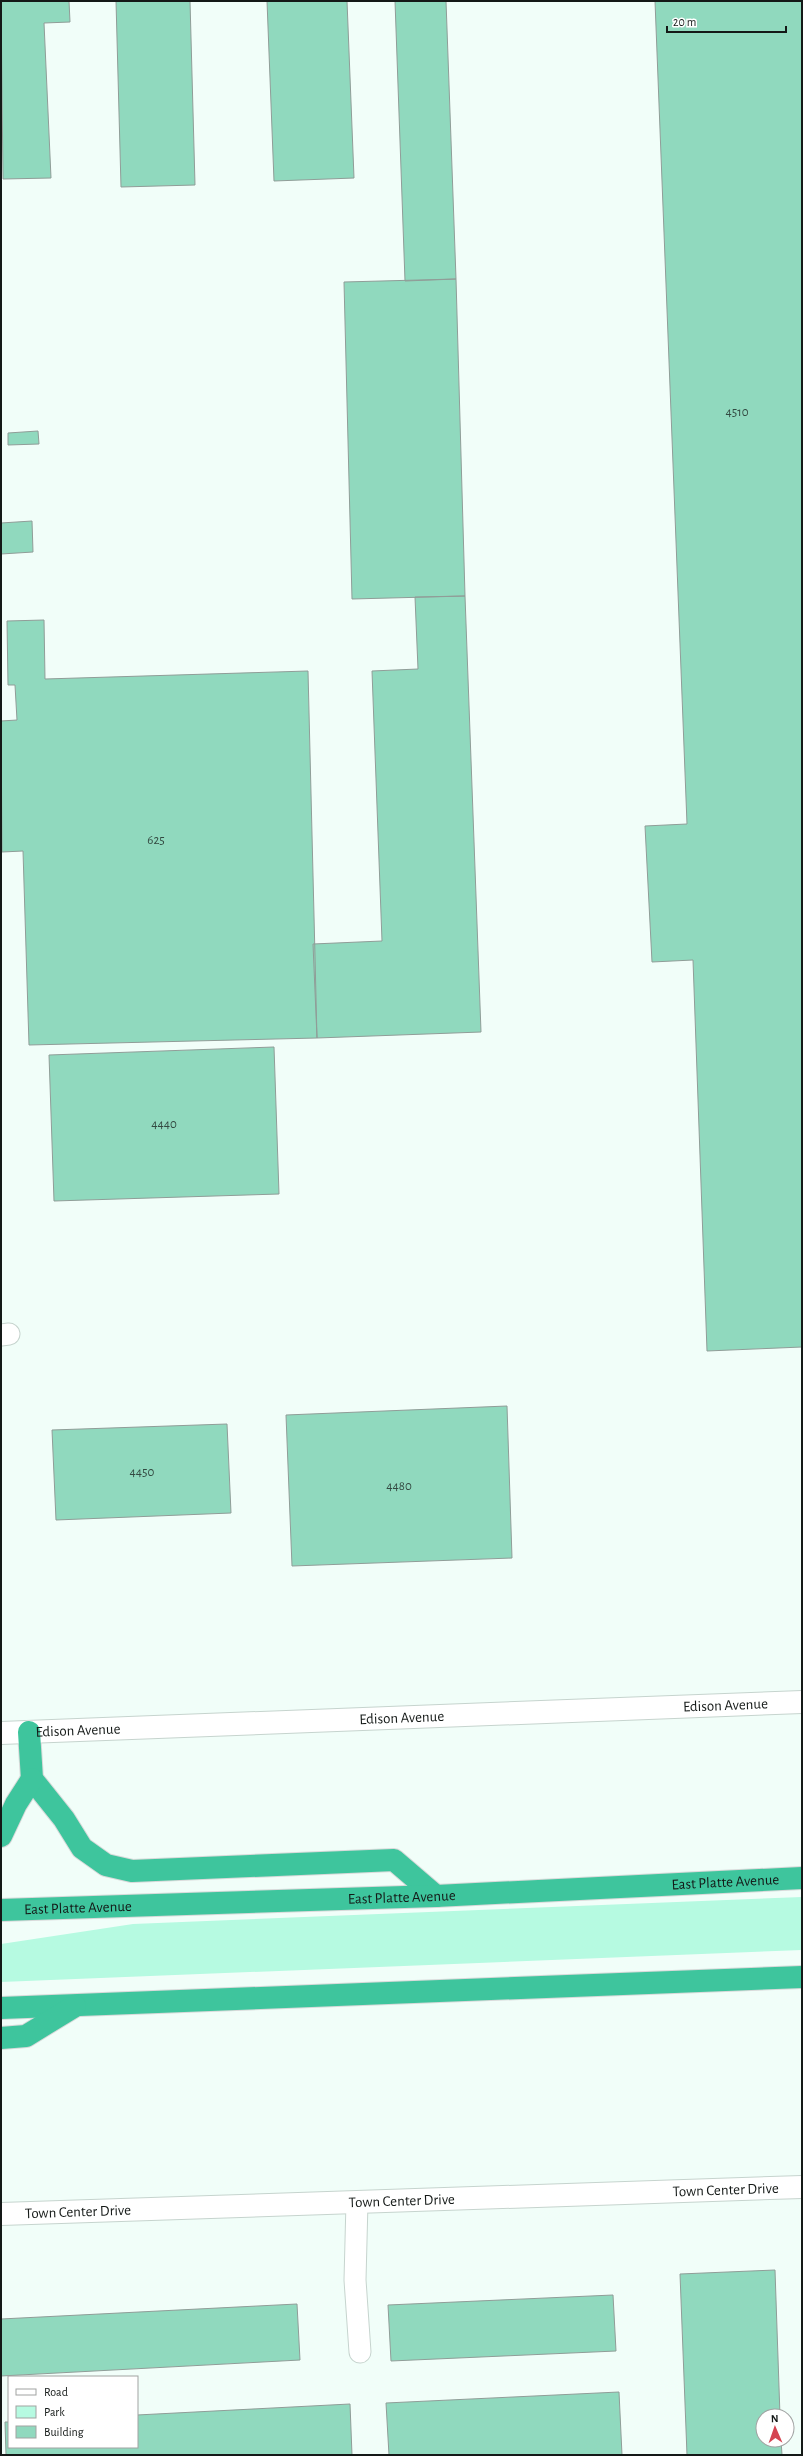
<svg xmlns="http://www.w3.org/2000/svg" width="803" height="2456" viewBox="0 0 803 2456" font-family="'Alegreya Sans',sans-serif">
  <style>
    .green { fill: #b6fae1 }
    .building { fill: #90d9be; stroke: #909d98 }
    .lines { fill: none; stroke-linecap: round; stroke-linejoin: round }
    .lane-casing { stroke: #c6d4ce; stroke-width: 23 }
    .street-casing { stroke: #c6d4ce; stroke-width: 24 }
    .highway-casing { stroke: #d9dada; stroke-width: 24 }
    .lane { stroke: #fff; stroke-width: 21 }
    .street { stroke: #fff; stroke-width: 22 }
    .highway { stroke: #3ec59d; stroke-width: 22 }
    .labels { text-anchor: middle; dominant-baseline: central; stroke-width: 4; stroke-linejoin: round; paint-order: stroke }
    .number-label { font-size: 13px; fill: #334941 }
    .street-label { font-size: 15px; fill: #141917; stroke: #fff }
  </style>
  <rect width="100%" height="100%" fill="#f1fef9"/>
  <path class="green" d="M802,1897V1950L1,1982V1944L133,1924Z"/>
  <path class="building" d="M1,1H69L70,22L44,23L51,178L3,179Z
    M116,1H190L195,185L121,187Z
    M267,1H347L354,178L274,181Z
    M395,1H446L456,279L405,281Z
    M655,1H802V1347L707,1351L693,960L652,962L645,826L687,824Z
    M456,279L465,596L352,599L344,282Z
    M38,431L39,444L8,445V433Z
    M32,521L33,552L1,554V523Z
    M465,596L481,1032L317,1038L313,944L382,941L372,671L418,669L415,597Z
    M44,620L45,679L308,671L317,1038L29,1045L23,851L2,852L1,721L17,720L15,685H8L7,621Z
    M274,1047L279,1194L54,1201L49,1055Z
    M507,1406L512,1558L292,1566L286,1415Z
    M227,1424L231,1513L56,1520L52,1430Z
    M775,2270L780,2416H763V2440H781L782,2455H687L680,2274Z
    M613,2295L616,2351L391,2361L388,2305Z
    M297,2304L300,2360L1,2376V2319Z
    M619,2392L622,2455H389L386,2403Z
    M350,2404L352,2455H6L5,2422H9V2447H137V2415Z"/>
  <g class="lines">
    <defs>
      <path id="lane" d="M1,1335L9,1334
        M357,2202L355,2280L360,2352"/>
      <g id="street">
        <path id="s1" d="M1,1733L802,1702"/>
        <path id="s2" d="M1,2214L802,2187"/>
      </g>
      <g id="highway">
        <path d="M29,1732L32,1779L64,1819L82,1848L106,1865L132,1871L394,1860L436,1896"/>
        <path d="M1,1836L16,1804L32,1779"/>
        <path id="s3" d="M1,1910L436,1896L802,1878"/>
        <path d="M1,2008L802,1977"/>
        <path d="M1,2038L26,2036L75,2006"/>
      </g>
    </defs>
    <use href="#lane" class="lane-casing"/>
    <use href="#street" class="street-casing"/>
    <use href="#highway" class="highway-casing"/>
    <use href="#lane" class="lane"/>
    <use href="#street" class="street"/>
    <use href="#highway" class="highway"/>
  </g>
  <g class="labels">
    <g class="number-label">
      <text x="737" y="412">4510</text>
      <text x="156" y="840">625</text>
      <text x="164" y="1124">4440</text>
      <text x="142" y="1472">4450</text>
      <text x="399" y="1486">4480</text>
    </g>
    <g class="street-label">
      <text stroke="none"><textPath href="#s1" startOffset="725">Edison Avenue</textPath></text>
      <text stroke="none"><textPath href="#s1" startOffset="401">Edison Avenue</textPath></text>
      <text stroke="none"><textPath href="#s1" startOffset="77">Edison Avenue</textPath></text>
      <text stroke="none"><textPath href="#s3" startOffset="725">East Platte Avenue</textPath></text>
      <text stroke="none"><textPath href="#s3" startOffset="401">East Platte Avenue</textPath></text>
      <text stroke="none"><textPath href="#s3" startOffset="77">East Platte Avenue</textPath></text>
      <text stroke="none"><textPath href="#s2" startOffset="725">Town Center Drive</textPath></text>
      <text stroke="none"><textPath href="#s2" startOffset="401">Town Center Drive</textPath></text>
      <text stroke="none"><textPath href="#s2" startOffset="77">Town Center Drive</textPath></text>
    </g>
  </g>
  <rect width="803" height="2456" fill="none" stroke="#141917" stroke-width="4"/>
  <rect x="8" y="2376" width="130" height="72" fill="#ffffff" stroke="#a1a3a2"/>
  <rect x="16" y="2389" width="20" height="6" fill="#ffffff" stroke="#a1a3a2"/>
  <text x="44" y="2396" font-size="12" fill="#141917">Road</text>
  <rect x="16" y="2406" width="20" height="12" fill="#b6fae1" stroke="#a1a3a2"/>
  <text x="44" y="2416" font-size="12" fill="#141917">Park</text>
  <rect x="16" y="2426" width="20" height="12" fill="#90d9be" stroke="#a1a3a2"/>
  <text x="44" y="2436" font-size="12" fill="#141917">Building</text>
  <g transform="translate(775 2428) rotate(358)"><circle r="19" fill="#ffffff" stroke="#a1a3a2"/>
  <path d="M0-3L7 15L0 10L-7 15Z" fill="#d54452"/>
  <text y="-6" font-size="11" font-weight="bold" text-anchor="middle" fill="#141917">N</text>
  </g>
  <path d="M667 26v6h119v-6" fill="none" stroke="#141917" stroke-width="2"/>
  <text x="673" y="26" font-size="12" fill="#141917" stroke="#ffffff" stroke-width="3" paint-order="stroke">20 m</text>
</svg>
